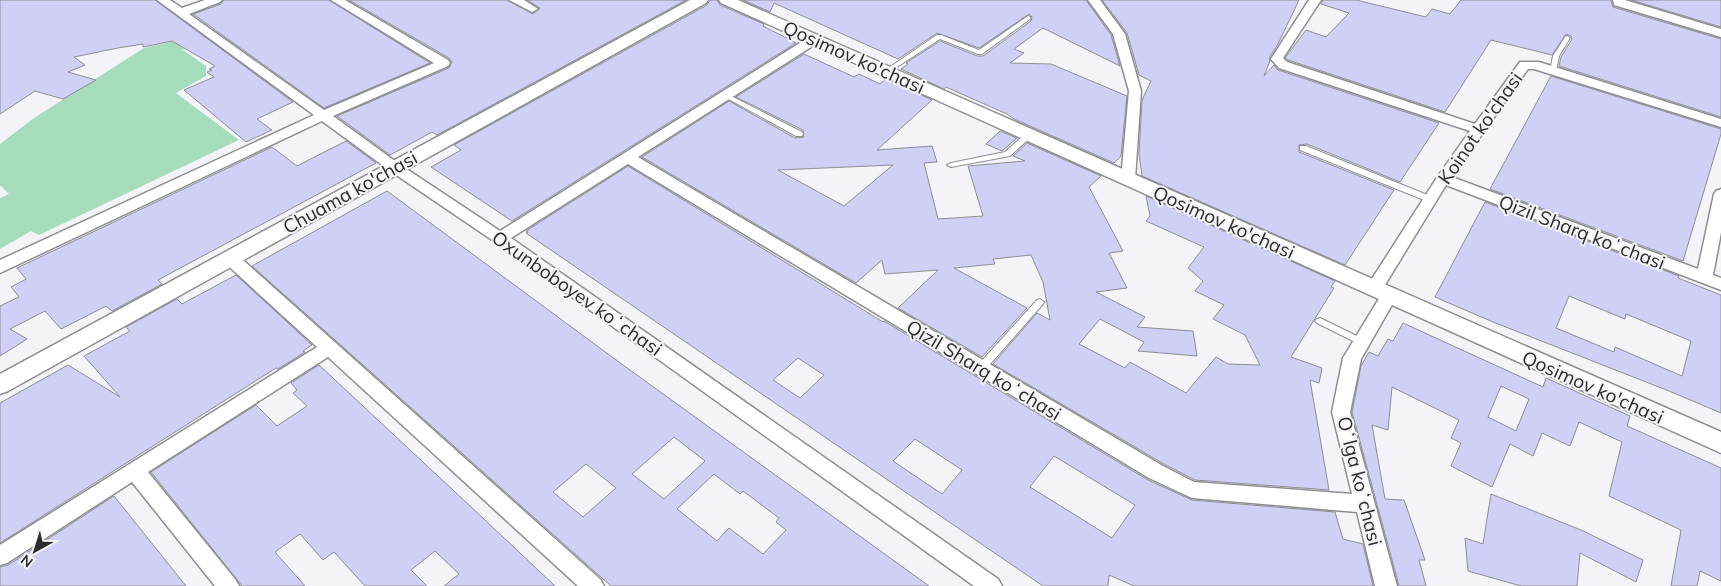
<svg xmlns="http://www.w3.org/2000/svg" width="1721" height="586" viewBox="0 0 1721 586" font-family="Mulish,sans-serif">
  <style>
    .green { fill: #a5dcbc }
    .building { fill: #d0cff6; stroke: #8e8d91; fill-rule: evenodd }
    .lines { fill: none; stroke-linecap: round; stroke-linejoin: round }
    .service-casing { stroke: #8e8e92; stroke-width: 2 }
    .minor-casing { stroke: #8e8e92; stroke-width: 3 }
    .tertiary-casing { stroke: #8e8e92; stroke-width: 3 }
    .service { fill: #fff; fill-rule: evenodd }
    .minor { fill: #fff; fill-rule: evenodd }
    .tertiary { fill: #fff; fill-rule: evenodd }
    .labels { text-anchor: middle; dominant-baseline: central; stroke-width: 4; stroke-linejoin: round; paint-order: stroke }
    .street-label { font-size: 19px; fill: #2c2c2d; stroke: #f4f4f8 }
  </style>
  <rect width="100%" height="100%" fill="#f4f4f8"/>
  <path class="green" d="M179,40L189,42L183,50L206,66V76L176,93L239,140L39,235L31,231L0,249V198L9,194L0,185V144L34,118L144,48Z"/>
  <path class="building" d="M0,0H155L293,102L257,119L272,130L246,142L184,90L214,77L207,72L212,70L209,69L215,66L172,41L143,47V44L118,48L74,57L85,65L68,72L96,80L63,99L35,91L0,114Z
    M224,0H329L430,63L324,108L193,14L221,4Z
    M349,0H507L533,14L540,8L527,0H686L437,135L432,132L390,155L337,116L449,68L452,62L449,58Z
    M710,0H717L720,5L764,24L763,26L796,43L512,221L431,167L461,150L454,145L707,5Z
    M743,0H1086L1111,35L1120,66L1043,28L1014,49L1024,53L1010,63L1051,64L1127,96L1121,156L1114,163L1014,119L1007,114L946,87L944,89L901,69L908,64L906,63L940,41L977,56H983L1031,21L1032,17L1029,14L979,48L937,33L898,59L774,3L770,12Z
    M1102,0H1299L1278,44L1269,58L1270,61L1264,76L1274,65L1278,70L1439,123L1400,182L1307,144L1299,145V152L1394,190L1345,265L1142,176L1139,154L1142,100L1151,81L1139,75L1127,33Z
    M1323,0H1356L1426,17L1432,9L1450,14L1461,0H1611L1613,7L1721,39V117L1559,66L1561,57L1572,39L1571,36L1566,34L1552,55L1491,40L1445,112L1288,60L1285,58L1306,30L1326,37L1349,13L1321,4Z
    M1631,0H1721V27Z
    M804,54L854,77L859,74L880,84L886,79L932,100L877,150L932,146L937,162L924,163L938,219L983,216L968,166L1025,161L1013,156L1027,143L1101,176L1089,187L1123,251L1109,253L1127,288L1096,292L1145,317L1137,327L1193,331L1197,356L1138,351L1144,342L1100,319L1079,344L1125,368L1130,362L1186,393L1216,357L1228,364L1260,365L1245,335L1213,319L1224,305L1195,291L1203,281L1188,268L1204,247L1146,221L1150,216L1146,196L1335,281L1331,287L1334,288L1291,357L1322,368L1319,383L1310,380L1329,490L1195,480L1164,464L993,364L1037,313L1050,320L1043,282L1031,255L993,259L995,264L954,268L1027,308L982,357L898,308L938,270L885,274L882,260L856,283L642,157L729,101L795,138L804,137L803,130L736,97ZM893,165L844,206L778,170Z
    M1551,76L1721,129V134L1683,261L1490,189Z
    M1000,131L1017,138L1002,151L986,144Z
    M346,141L376,163L158,280L162,284L112,311L106,306L61,329L45,311L10,329L27,339L0,356V306L19,297L11,287L26,279L17,268L272,147L297,166Z
    M628,166L883,322L884,321L1148,480L1192,500L1335,512L1343,539L1363,544L1373,586H1134L1109,575L1108,586H1043L526,233L528,232L526,231ZM798,358L824,375L800,398L773,380ZM915,439L962,470L942,494L893,461ZM1054,456L1135,505L1112,538L1030,487Z
    M387,191L623,365L929,586H611L252,266ZM674,437L705,461L664,499L632,474ZM586,464L616,488L583,517L553,492ZM714,474L740,494L743,491L779,518L776,522L786,530L763,554L729,528L717,541L677,509Z
    M1485,202L1679,276L1678,278L1721,295V413L1669,391L1493,322L1435,297ZM1569,296L1625,319L1626,314L1691,341L1682,376L1615,347L1614,352L1556,328Z
    M236,275L312,345L303,351L305,352L278,369L276,368L0,543V403L68,365L120,397L84,356L130,331L126,327L177,299L182,304Z
    M1403,323L1543,387L1546,378L1630,416L1627,426L1721,468V581L1700,571L1697,586H1671L1681,530L1609,496L1622,442L1579,422L1570,446L1542,433L1533,456L1510,444L1492,487L1451,466L1461,443L1451,438L1459,420L1392,387L1388,430L1372,425L1385,499L1404,500L1425,560H1419L1426,586H1399L1352,412L1361,366L1369,352L1378,356L1388,339L1393,341ZM1501,386L1529,399L1516,431L1488,417Z
    M319,365L469,505L555,586H444L459,574L435,551L411,570L427,586H365L334,552L323,560L300,534L275,552L305,586H242L151,472L256,405L277,426L307,406L293,393L297,390L291,383Z
    M1491,494L1581,530L1643,560L1636,582L1580,553L1577,586H1521L1468,571L1465,538L1483,544Z
    M114,496L186,586H0V567L8,565Z"/>
  <g class="lines">
    <defs>
      <path id="service" d="M1028,16L1030,17V19L982,54H978L940,39L889,72L887,73L884,71L937,35H941L979,50Z
        M1567,36L1570,38L1559,56L1556,71L1555,72H1551L1550,71L1553,56L1565,37Z
        M725,93L802,132L803,134L802,136H796L723,96L722,95Z
        M1026,133H1029L1033,135L1010,156L951,167L947,165L951,163L1005,152Z
        M1300,146H1306L1435,198L1436,200L1432,203L1429,202L1300,150Z
        M1040,299L1044,302L1043,304L984,371H978L976,368L978,365L1037,300Z
        M1320,318L1365,340L1367,342L1365,344H1359L1317,323L1315,321L1317,319Z"/>
      <path id="minor" d="M157,0H170L182,8L205,0H222L220,2L189,14L324,110L434,63L331,0H345L448,60L450,63L448,66L333,116L399,164L500,231L811,36H819L821,39L819,42L638,157L1163,466L1194,482L1352,494L1332,412L1343,358L1383,292L1389,290L1395,292L1397,296L1361,359L1350,412L1397,586H1375L1357,512L1192,498L1149,478L628,164L511,238L998,579L1002,586H974L495,242L389,170L322,121L0,273V260L314,115Z
        M509,0H524L538,9L532,12Z
        M1088,0H1100L1125,34L1141,91L1135,179L1133,182H1123L1121,179L1129,91L1113,34Z
        M1309,0H1321L1283,58L1287,62L1475,124L1520,62H1539L1721,119V127L1534,69H1528L1452,177L1698,269L1714,194L1716,191L1721,189V232L1713,275L1721,278V290L1446,185L1380,293L1374,295L1368,293L1366,289L1368,285L1438,176L1470,131L1279,68L1271,59Z
        M1613,0H1625L1721,29V37L1614,5Z
        M230,253L236,254L600,579L604,586H578L328,357L148,472L235,579L239,586H215L132,482L7,563L0,565V545L317,347L224,262L222,258L224,254Z"/>
      <path id="tertiary" d="M690,0H708L706,3L8,391L0,394V374Z
        M719,0H738L1721,432V453L721,3Z"/>
    </defs>
    <use href="#service" class="service-casing"/>
    <use href="#minor" class="minor-casing"/>
    <use href="#tertiary" class="tertiary-casing"/>
    <use href="#service" class="service"/>
    <use href="#minor" class="minor"/>
    <use href="#tertiary" class="tertiary"/>
  </g>
  <g class="labels">
    <g class="street-label">
      <text transform="translate(854 57) rotate(24)">Qosimov ko'chasi</text>
      <text transform="translate(1480 128) rotate(-55)">Koinot ko'chasi</text>
      <text transform="translate(350 192) rotate(-29)">Chuama ko'chasi</text>
      <text transform="translate(1224 222) rotate(24)">Qosimov ko'chasi</text>
      <text transform="translate(1582 232) rotate(21)">Qizil Sharq koʻchasi</text>
      <text transform="translate(577 293) rotate(35)">Oxunboboyev koʻchasi</text>
      <text transform="translate(984 370) rotate(31)">Qizil Sharq koʻchasi</text>
      <text transform="translate(1593 387) rotate(24)">Qosimov ko'chasi</text>
      <text transform="translate(1360 481) rotate(76)">Oʻlga koʻchasi</text>
    </g>
  </g>
  <g transform="translate(35 551) rotate(219)" stroke="#f4f4f8" stroke-width="4" paint-order="stroke">
  <path d="M0-4L9 19L0 12L-9 19Z" fill="#2c2c2d"/>
  <text y="-8" font-size="14" font-weight="bold" text-anchor="middle" fill="#2c2c2d">N</text>
  </g>
</svg>
